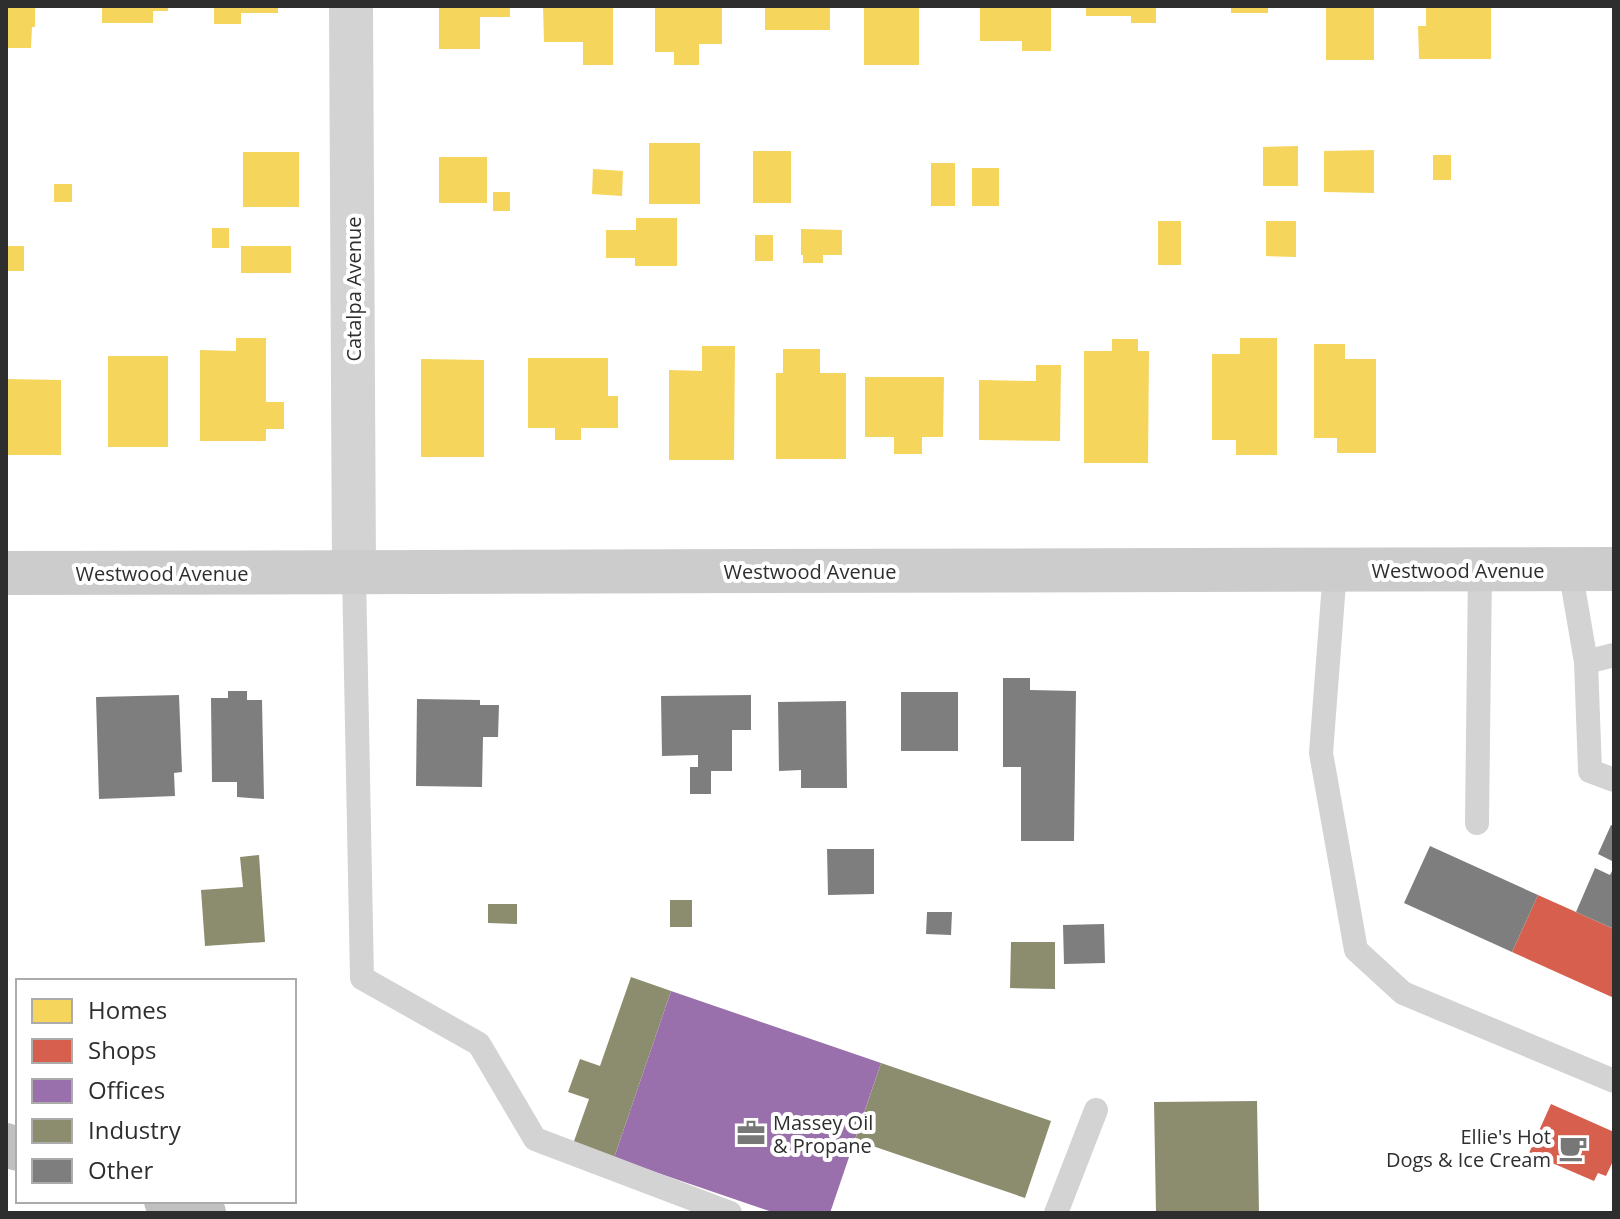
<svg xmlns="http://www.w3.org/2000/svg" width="1620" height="1219" viewBox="0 0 1620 1219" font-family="'Open Sans',sans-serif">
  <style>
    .homes { fill: #f6d55c }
    .shops { fill: #d6604d }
    .offices { fill: #9970ab }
    .industry { fill: #8c8c6e }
    .building { fill: #7e7e7e }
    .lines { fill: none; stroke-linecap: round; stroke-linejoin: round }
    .lane { stroke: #d3d3d3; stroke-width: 24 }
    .street { stroke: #d3d3d3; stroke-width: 44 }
    .secondary { stroke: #ccc; stroke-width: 44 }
    .highway { stroke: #c0c0c0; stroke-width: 44 }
    .labels { text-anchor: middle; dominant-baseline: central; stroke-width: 8; stroke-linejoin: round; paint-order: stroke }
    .street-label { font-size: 20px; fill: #2e2e2e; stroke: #fff }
    .poi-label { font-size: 20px; fill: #2e2e2e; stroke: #fff; text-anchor: start }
  </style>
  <rect width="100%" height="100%" fill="#fff"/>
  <path class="homes" d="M6,6H35V27H32L31,48H6Z
    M102,6H168V11H153V23H102Z
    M214,6H278V13H241V24H214Z
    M439,6H510V17H480V49H439Z
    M543,6H613V65H583V42H544Z
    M655,6H722V44H699V65H674V52H655Z
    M765,6H830V30H765Z
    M864,6H919V65H864Z
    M980,6H1051V51H1022V41H980Z
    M1086,6H1156V23H1131V16H1086Z
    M1231,6H1268V13H1231Z
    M1326,6H1374V60H1326Z
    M1426,6H1491V59H1419L1418,26H1426Z
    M649,143H700V204H649Z
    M1298,146V186H1263V147Z
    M1374,150V193L1324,192V151Z
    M753,151H791V203H753Z
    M243,152H299V207H243Z
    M1433,155H1451V180H1433Z
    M439,157H487V203H439Z
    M931,163H955V206H931Z
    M972,168H999V206H972Z
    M593,169L623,171L622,196L592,194Z
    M54,184H72V202H54Z
    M493,192H510V211H493Z
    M636,218H677V266H635V258H606V230H636Z
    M1158,221H1181V265H1158Z
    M1266,221H1296V257L1266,256Z
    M212,228H229V248H212Z
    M801,229L842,230V255H823V263H803V255H801Z
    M755,235H773V261H755Z
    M6,246H24V271H6Z
    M241,246H291V273H241Z
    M236,338H266V402H284V429H266V441H200V350L236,351Z
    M1240,338H1277V455H1236V440H1212V354H1240Z
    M1112,339H1138V351H1149L1148,463H1084V351H1112Z
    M1314,344H1345V359H1376V453H1337V438H1314Z
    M702,346H735L734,460H669V370L702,371Z
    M783,349H820V373H846V459H776V373H783Z
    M108,356H168V447H108Z
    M528,358H608V396H618V428H581V440H555V428H528Z
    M421,359L484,360V457H421Z
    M1036,365H1061L1060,441L979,440V380L1036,381Z
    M865,377H944L943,437H922V454H894V437H865Z
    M6,379L61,380V455H6Z"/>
  <path class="shops" d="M1538,895L1614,929V998L1512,952Z
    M1551,1104L1614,1132L1612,1141L1614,1142V1159L1606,1176L1598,1173L1594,1181L1529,1153Z"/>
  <path class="offices" d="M671,991L881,1063L830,1213H775L614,1158Z"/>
  <path class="industry" d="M259,855L265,942L205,946L201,890L243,887L240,857Z
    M670,900H692V927H670Z
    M488,904H517V924L488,923Z
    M1011,942H1055V989L1010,988Z
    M631,977L671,991L614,1158L573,1144L589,1099L568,1092L580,1059L600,1066Z
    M881,1063L1051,1121L1025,1198L855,1140Z
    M1257,1101L1259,1213H1156L1154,1102Z"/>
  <path class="building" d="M1003,678H1030V690L1076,691L1074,841H1021V767H1003Z
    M228,691H247V700H262L264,799L237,797V782H212L211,698H228Z
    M901,692H958V751H901Z
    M179,695L182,772L174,773L175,796L99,799L96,697Z
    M751,695V730H732V771H711V794H690V767H698V755L662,756L661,696Z
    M417,699L480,700V705H499L498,737H483L482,787L416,786Z
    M846,701L847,788H801V770L779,771L778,702Z
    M1611,825L1614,826V862L1598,854Z
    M1430,846L1538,895L1512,952L1404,903Z
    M827,849H874V894L828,895Z
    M1614,867V929L1576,912L1595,868L1610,875Z
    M927,912H952L951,935L926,934Z
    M1104,924L1105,963L1064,964L1063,925Z"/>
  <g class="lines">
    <path class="lane" d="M1570,569L1586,662L1614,655
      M1335,570L1321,753L1356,950L1403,993L1614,1081
      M354,573L362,978L479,1044L535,1139L730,1213
      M1586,662L1590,771L1614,780
      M1477,823L1480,570
      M1056,1213L1096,1110"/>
    <path class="street" d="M351,6L354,573"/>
    <path class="secondary" d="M6,573L1614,569"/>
    <path class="highway" d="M6,1145L18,1149
      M166,1201L204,1213"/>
  </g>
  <defs>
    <symbol id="office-bare" viewBox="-9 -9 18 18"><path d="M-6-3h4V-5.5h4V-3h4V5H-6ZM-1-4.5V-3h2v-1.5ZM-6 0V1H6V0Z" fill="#777" stroke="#fff" stroke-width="2.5" paint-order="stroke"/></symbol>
    <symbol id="cafe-bare" viewBox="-9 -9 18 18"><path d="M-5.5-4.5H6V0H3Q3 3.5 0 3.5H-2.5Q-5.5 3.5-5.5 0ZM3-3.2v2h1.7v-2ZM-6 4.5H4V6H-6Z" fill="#777" stroke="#fff" stroke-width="2.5" paint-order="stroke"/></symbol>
  </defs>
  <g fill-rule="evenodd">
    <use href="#office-bare" x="731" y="1113" width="40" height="40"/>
    <use href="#cafe-bare" x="1553" y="1128" width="40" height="40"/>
  </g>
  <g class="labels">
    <g class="street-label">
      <text transform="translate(353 289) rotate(-90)">Catalpa Avenue</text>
      <text x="1458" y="570">Westwood Avenue</text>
      <text x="810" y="571">Westwood Avenue</text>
      <text x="162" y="573">Westwood Avenue</text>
    </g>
    <g class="poi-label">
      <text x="773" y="1122">Massey Oil<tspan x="773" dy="23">&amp; Propane</tspan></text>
      <text x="1551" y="1136" text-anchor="end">Ellie's Hot<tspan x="1551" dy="23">Dogs &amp; Ice Cream</tspan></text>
    </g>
  </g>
  <rect width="1620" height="1219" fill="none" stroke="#2e2e2e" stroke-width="16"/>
  <rect x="16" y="979" width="280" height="224" fill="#ffffff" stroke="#ababab" stroke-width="2"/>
  <rect x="32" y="999" width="40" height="24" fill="#f6d55c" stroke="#ababab" stroke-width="2"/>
  <text x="88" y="1019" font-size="24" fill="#2e2e2e">Homes</text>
  <rect x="32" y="1039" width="40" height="24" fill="#d6604d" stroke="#ababab" stroke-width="2"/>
  <text x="88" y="1059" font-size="24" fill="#2e2e2e">Shops</text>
  <rect x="32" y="1079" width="40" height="24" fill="#9970ab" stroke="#ababab" stroke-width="2"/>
  <text x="88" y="1099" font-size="24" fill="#2e2e2e">Offices</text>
  <rect x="32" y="1119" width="40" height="24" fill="#8c8c6e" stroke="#ababab" stroke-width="2"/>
  <text x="88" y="1139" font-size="24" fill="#2e2e2e">Industry</text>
  <rect x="32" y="1159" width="40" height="24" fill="#7e7e7e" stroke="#ababab" stroke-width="2"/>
  <text x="88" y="1179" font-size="24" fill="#2e2e2e">Other</text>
</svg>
